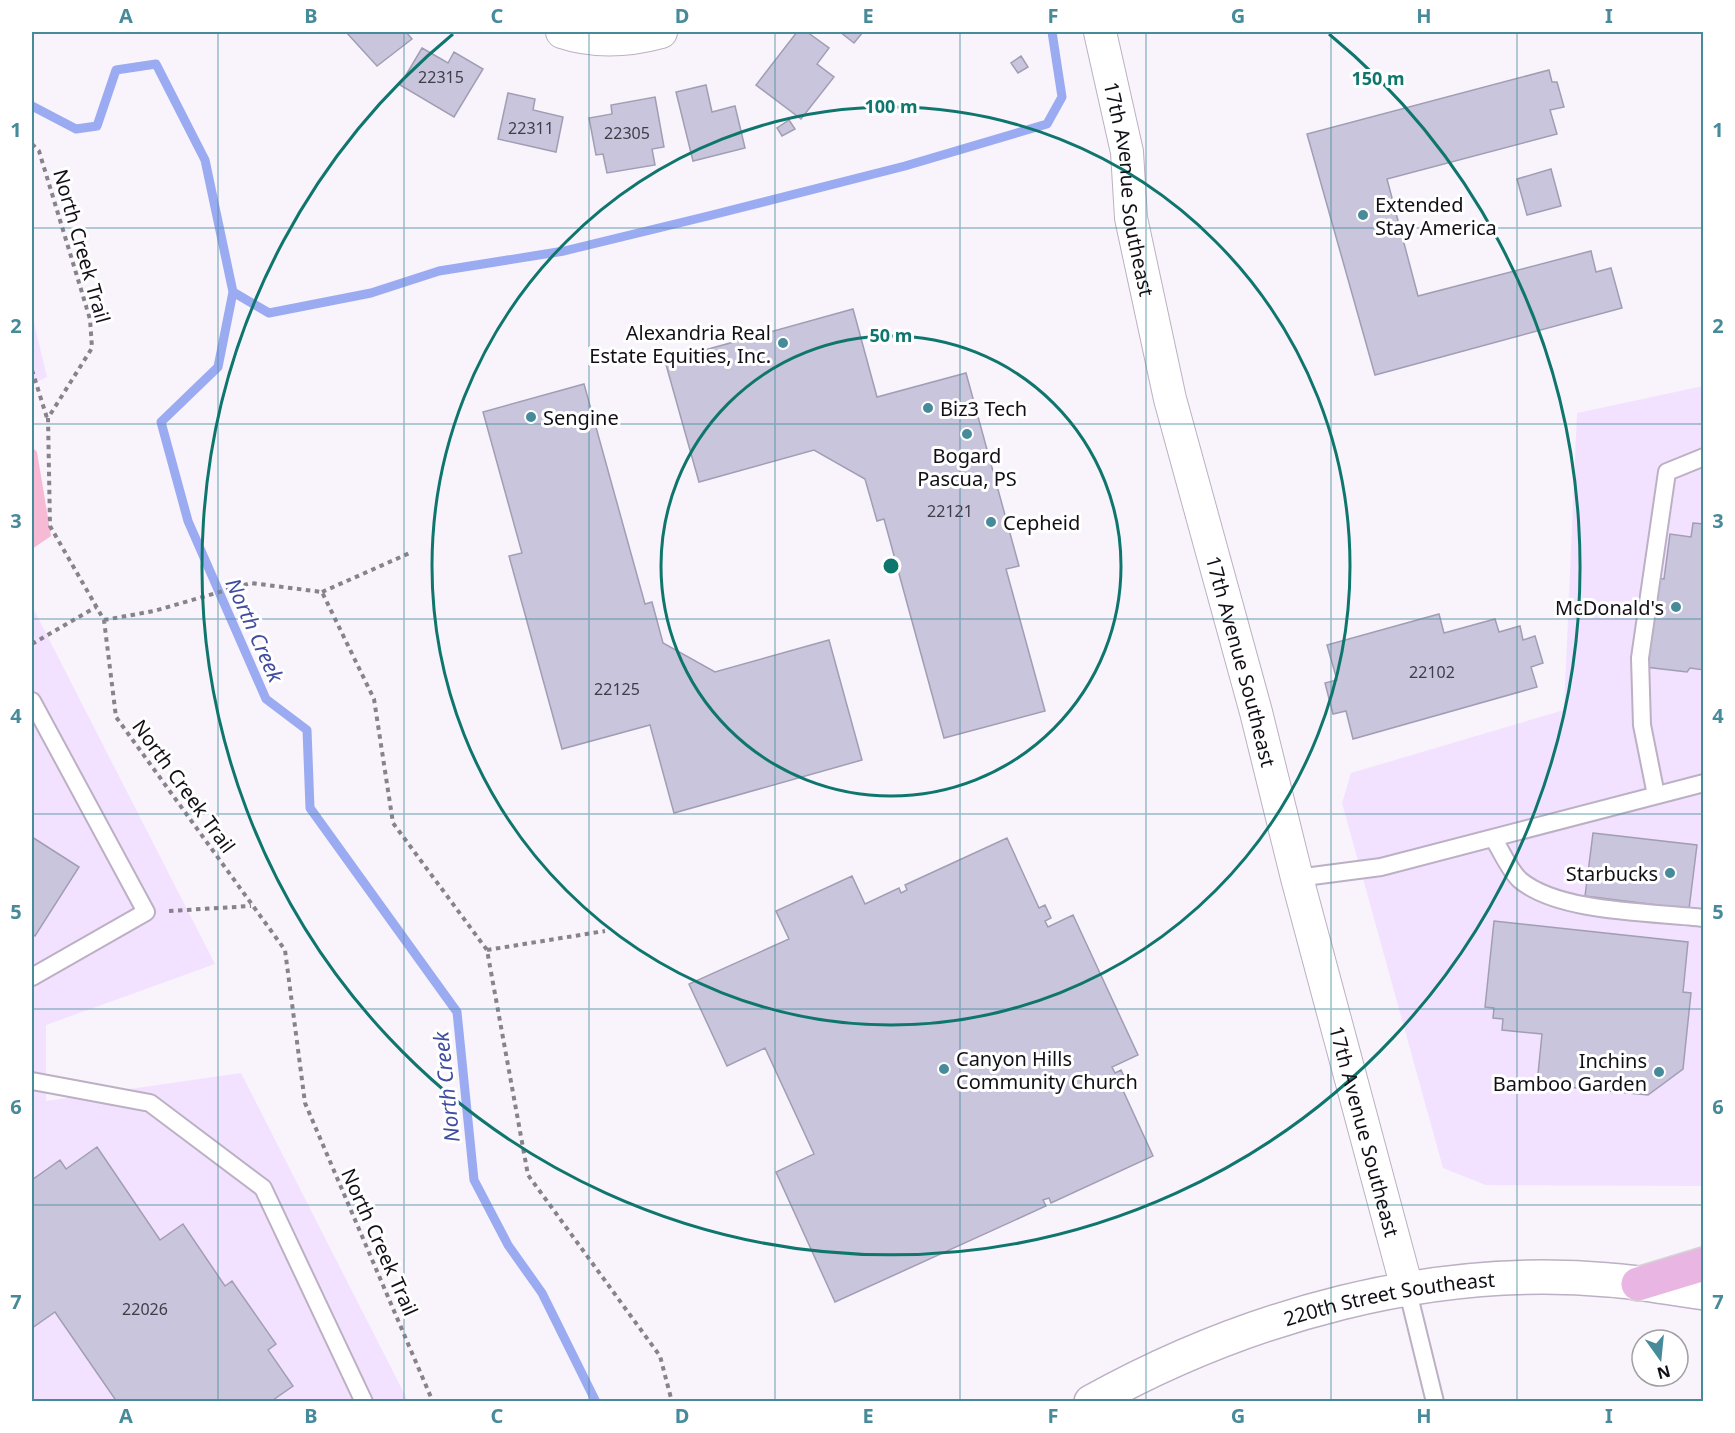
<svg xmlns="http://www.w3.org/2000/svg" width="1735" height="1433" viewBox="0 0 1735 1433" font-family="'Noto Sans',sans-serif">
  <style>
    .built { fill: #f3e2ff }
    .green { fill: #f7bad4 }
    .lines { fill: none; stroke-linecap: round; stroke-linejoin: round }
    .stream { stroke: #9babf2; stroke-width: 9 }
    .building { fill: #c8c5dc; stroke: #a19eb4; stroke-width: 1.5 }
    .service-casing { stroke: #bcb0c4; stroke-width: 20 }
    .minor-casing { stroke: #bcb0c4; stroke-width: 34 }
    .tertiary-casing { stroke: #bcb0c4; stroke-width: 36 }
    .primary-casing { stroke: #d5d4d5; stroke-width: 36 }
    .path { stroke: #88838b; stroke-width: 4; stroke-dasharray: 4.5 4.5; stroke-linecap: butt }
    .service { stroke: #fff; stroke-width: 16 }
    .minor { stroke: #fff; stroke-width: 32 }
    .tertiary { stroke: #fff; stroke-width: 33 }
    .primary { stroke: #e9b5e2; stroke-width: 33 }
    .grid { fill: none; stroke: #478a9a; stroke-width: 1.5; stroke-opacity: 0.55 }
    .ring { fill: none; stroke: #0f766e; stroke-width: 3 }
    .poi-dot { fill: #478a9a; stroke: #fff; stroke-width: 2 }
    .labels { text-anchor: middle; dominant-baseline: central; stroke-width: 6; stroke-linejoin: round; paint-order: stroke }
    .number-label { font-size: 16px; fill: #403c48 }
    .street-label { font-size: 20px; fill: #130f16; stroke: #fff }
    .poi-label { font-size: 20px; fill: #130f16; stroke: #fff; text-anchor: start }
    .water-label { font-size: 21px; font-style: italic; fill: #404d9f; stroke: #fff }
    .centre { fill: #0f766e; stroke: #fff; stroke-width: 3 }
    .ring-label { font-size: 18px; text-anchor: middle; font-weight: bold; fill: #0f766e; stroke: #fff; stroke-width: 6; stroke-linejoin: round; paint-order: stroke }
    .neatline { fill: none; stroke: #478a9a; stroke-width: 2 }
    .grid-label { font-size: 20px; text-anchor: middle; font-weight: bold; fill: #478a9a }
  </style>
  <rect width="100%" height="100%" fill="#f9f3fc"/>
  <path class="built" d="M32,314L47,377L32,384V313Z
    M1703,386V1186L1486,1185L1443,1168L1342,803L1351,773L1564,710L1577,413Z
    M32,606L215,964L46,1025V1101L241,1073L408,1401H32Z"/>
  <path class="green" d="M32,447L37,452L51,536L32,549Z"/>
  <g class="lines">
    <path class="stream" d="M32,106L76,129L97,126L116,70L156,64L205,160L233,292L218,367L161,422L188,521L266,699L307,730L310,808L457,1012L474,1180L508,1245L542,1293L596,1402
      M233,292L269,313L371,293L439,271L564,251L708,216L905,166L1047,124L1062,97L1052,32"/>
  </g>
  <path class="building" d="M346,32H406L412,39L377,66Z
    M797,32H807L829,48L817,64L834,77L801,119L756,85Z
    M840,32H863L854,43Z
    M422,48L448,63L454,52L483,69L454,117L400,85Z
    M1021,56L1028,67L1018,73L1011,63Z
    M1549,70L1552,82H1557L1564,107L1550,110L1557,134L1387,179L1418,296L1591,251L1596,272L1611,268L1622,308L1375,375L1307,134Z
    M706,85L712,112L735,106L745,148L693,161L676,92Z
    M508,93L535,99L533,110L563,117L556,152L498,139Z
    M655,97L664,147L652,149L655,165L607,173L603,154L596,155L589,118L612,114L611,105Z
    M789,120L795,129L782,136L777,128Z
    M1551,169L1561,206L1527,215L1517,179Z
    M853,309L877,397L966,373L1019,566L1006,569L1045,711L944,738L884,519L877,521L865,479L814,450L699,482L665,361Z
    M584,384L645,604L652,602L663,643L715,672L829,640L862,760L674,813L650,725L562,749L509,556L522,553L483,412Z
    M1693,523L1704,524V670L1690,668L1687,672L1645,667L1653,578L1664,579L1670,534L1691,537Z
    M1439,614L1444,633L1495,619L1499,632L1520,626L1523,640L1535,636L1543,663L1531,667L1537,687L1353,739L1346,711L1333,714L1325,683L1337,680L1327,645Z
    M1593,833L1697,845L1689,909L1585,896Z
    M32,837L79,867L35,936L32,934Z
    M1007,838L1039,908L1045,905L1051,918L1045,921L1048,927L1073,915L1138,1055L1112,1067L1115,1073L1121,1070L1127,1083L1121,1086L1153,1156L1051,1203L1049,1198L1043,1200L1046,1206L835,1302L776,1172L814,1154L765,1048L727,1066L689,984L789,939L776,911L852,876L865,904L899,888L901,893L907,890L905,885Z
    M1494,921L1688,942L1683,992L1691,993L1683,1069L1648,1095L1537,1084L1542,1034L1502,1030L1503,1019L1493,1018L1494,1008L1485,1007Z
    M97,1147L160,1240L183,1224L225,1286L232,1281L276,1344L268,1350L293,1386L270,1402H117L55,1312L32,1328V1180L60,1160L66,1169Z"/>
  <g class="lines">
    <defs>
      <path id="service" d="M32,701L146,912L32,977
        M1656,795L1642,725L1640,658L1667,472L1704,457
        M1493,838C1501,850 1509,870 1520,880C1559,913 1653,912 1704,918
        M1297,878L1381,867L1704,783
        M32,1081L150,1103L263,1188L364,1402
        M1407,1288L1435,1402"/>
      <g id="minor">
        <path d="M562,32C595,43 628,41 661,32"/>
        <path id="s1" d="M1100,32L1127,152L1131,218L1170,399L1256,712L1297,878L1407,1288"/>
      </g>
      <g id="tertiary">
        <path id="s2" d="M1091,1402C1246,1316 1431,1264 1609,1280C1641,1282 1672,1289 1704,1293"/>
      </g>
      <path id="primary" d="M1638,1284L1704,1264"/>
    </defs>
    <use href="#service" class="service-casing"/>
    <use href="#minor" class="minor-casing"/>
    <use href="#tertiary" class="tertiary-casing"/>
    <use href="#primary" class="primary-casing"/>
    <path class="path" d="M32,144L39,151L90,319L92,348L48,418L50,526L104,620L116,717L285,950L305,1103L433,1402
      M32,370L47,418
      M322,592L412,552
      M104,620L154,611L251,583L322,592L374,699L393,823L487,950L528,1175L660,1356L672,1402
      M32,644L96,607
      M169,911L251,906
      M487,950L605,931"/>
    <use href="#service" class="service"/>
    <use href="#minor" class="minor"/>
    <use href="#tertiary" class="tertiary"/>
    <use href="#primary" class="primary"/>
  </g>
  <path class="grid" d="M218,32V1402M404,32V1402M589,32V1402M775,32V1402M960,32V1402M1146,32V1402M1331,32V1402M1517,32V1402M32,228H1704M32,424H1704M32,619H1704M32,814H1704M32,1009H1704M32,1205H1704"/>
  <g class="ring">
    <circle cx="891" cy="566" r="230"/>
    <circle cx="891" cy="566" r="459"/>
    <path d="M1329 34A689 689 0 1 1 453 34"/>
  </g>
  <g class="poi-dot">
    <circle cx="1363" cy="215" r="6"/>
    <circle cx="783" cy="343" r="6"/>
    <circle cx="928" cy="408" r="6"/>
    <circle cx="531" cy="417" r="6"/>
    <circle cx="967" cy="434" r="6"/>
    <circle cx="991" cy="522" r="6"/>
    <circle cx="1676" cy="607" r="6"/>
    <circle cx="1670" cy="873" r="6"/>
    <circle cx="944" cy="1069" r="6"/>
    <circle cx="1659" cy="1072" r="6"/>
  </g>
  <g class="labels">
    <g class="number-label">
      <text x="441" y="77">22315</text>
      <text x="531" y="128">22311</text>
      <text x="627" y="133">22305</text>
      <text x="950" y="511">22121</text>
      <text x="1432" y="672">22102</text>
      <text x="617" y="689">22125</text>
      <text x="145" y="1309">22026</text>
    </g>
    <g class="street-label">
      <text stroke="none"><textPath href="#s1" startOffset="160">17th Avenue Southeast</textPath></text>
      <text transform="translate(82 246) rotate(74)">North Creek Trail</text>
      <text stroke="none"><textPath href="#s1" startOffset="646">17th Avenue Southeast</textPath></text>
      <text transform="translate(184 786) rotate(54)">North Creek Trail</text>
      <text stroke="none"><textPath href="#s1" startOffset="1132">17th Avenue Southeast</textPath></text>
      <text transform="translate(380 1242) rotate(66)">North Creek Trail</text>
      <text stroke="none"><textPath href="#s2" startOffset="318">220th Street Southeast</textPath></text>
    </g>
    <g class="poi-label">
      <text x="1375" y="204">Extended<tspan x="1375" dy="23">Stay America</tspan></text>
      <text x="771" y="332" text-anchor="end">Alexandria Real<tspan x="771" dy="23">Estate Equities, Inc.</tspan></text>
      <text x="940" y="408">Biz3 Tech</text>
      <text x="543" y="417">Sengine</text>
      <text x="967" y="455" text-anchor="middle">Bogard<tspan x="967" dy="23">Pascua, PS</tspan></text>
      <text x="1003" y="522">Cepheid</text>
      <text x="1664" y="607" text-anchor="end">McDonald's</text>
      <text x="1658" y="873" text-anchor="end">Starbucks</text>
      <text x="956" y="1058">Canyon Hills<tspan x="956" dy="23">Community Church</tspan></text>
      <text x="1647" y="1060" text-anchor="end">Inchins<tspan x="1647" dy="23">Bamboo Garden</tspan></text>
    </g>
    <g class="water-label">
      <text transform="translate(255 630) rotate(66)">North Creek</text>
      <text transform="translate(446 1087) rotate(-96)">North Creek</text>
    </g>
  </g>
  <circle cx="891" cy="566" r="9" class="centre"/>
  <g class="ring-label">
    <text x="1378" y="85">150 m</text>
    <text x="891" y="113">100 m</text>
    <text x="891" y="342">50 m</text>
  </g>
  <rect width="1735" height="1433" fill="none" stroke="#ffffff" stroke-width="66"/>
  <g transform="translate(1660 1358) rotate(165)"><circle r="28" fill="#ffffff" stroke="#a19fa2" stroke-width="1.5"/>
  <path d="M0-4.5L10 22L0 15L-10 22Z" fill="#478a9a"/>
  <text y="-9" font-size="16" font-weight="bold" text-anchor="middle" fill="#130f16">N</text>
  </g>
  <rect x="33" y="33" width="1669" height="1367" class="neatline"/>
  <g class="grid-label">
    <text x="126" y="23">A</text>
    <text x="311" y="23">B</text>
    <text x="497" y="23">C</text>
    <text x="682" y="23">D</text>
    <text x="868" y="23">E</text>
    <text x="1053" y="23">F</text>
    <text x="1238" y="23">G</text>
    <text x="1424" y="23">H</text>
    <text x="1609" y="23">I</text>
    <text x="16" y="137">1</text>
    <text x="1718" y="137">1</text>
    <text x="16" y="333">2</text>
    <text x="1718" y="333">2</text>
    <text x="16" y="528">3</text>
    <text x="1718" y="528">3</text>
    <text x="16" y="723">4</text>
    <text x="1718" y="723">4</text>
    <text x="16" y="919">5</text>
    <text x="1718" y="919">5</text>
    <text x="16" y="1114">6</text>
    <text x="1718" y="1114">6</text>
    <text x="16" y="1309">7</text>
    <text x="1718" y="1309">7</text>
    <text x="126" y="1423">A</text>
    <text x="311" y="1423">B</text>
    <text x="497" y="1423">C</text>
    <text x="682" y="1423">D</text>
    <text x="868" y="1423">E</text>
    <text x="1053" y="1423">F</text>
    <text x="1238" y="1423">G</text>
    <text x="1424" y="1423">H</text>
    <text x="1609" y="1423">I</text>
  </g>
</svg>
